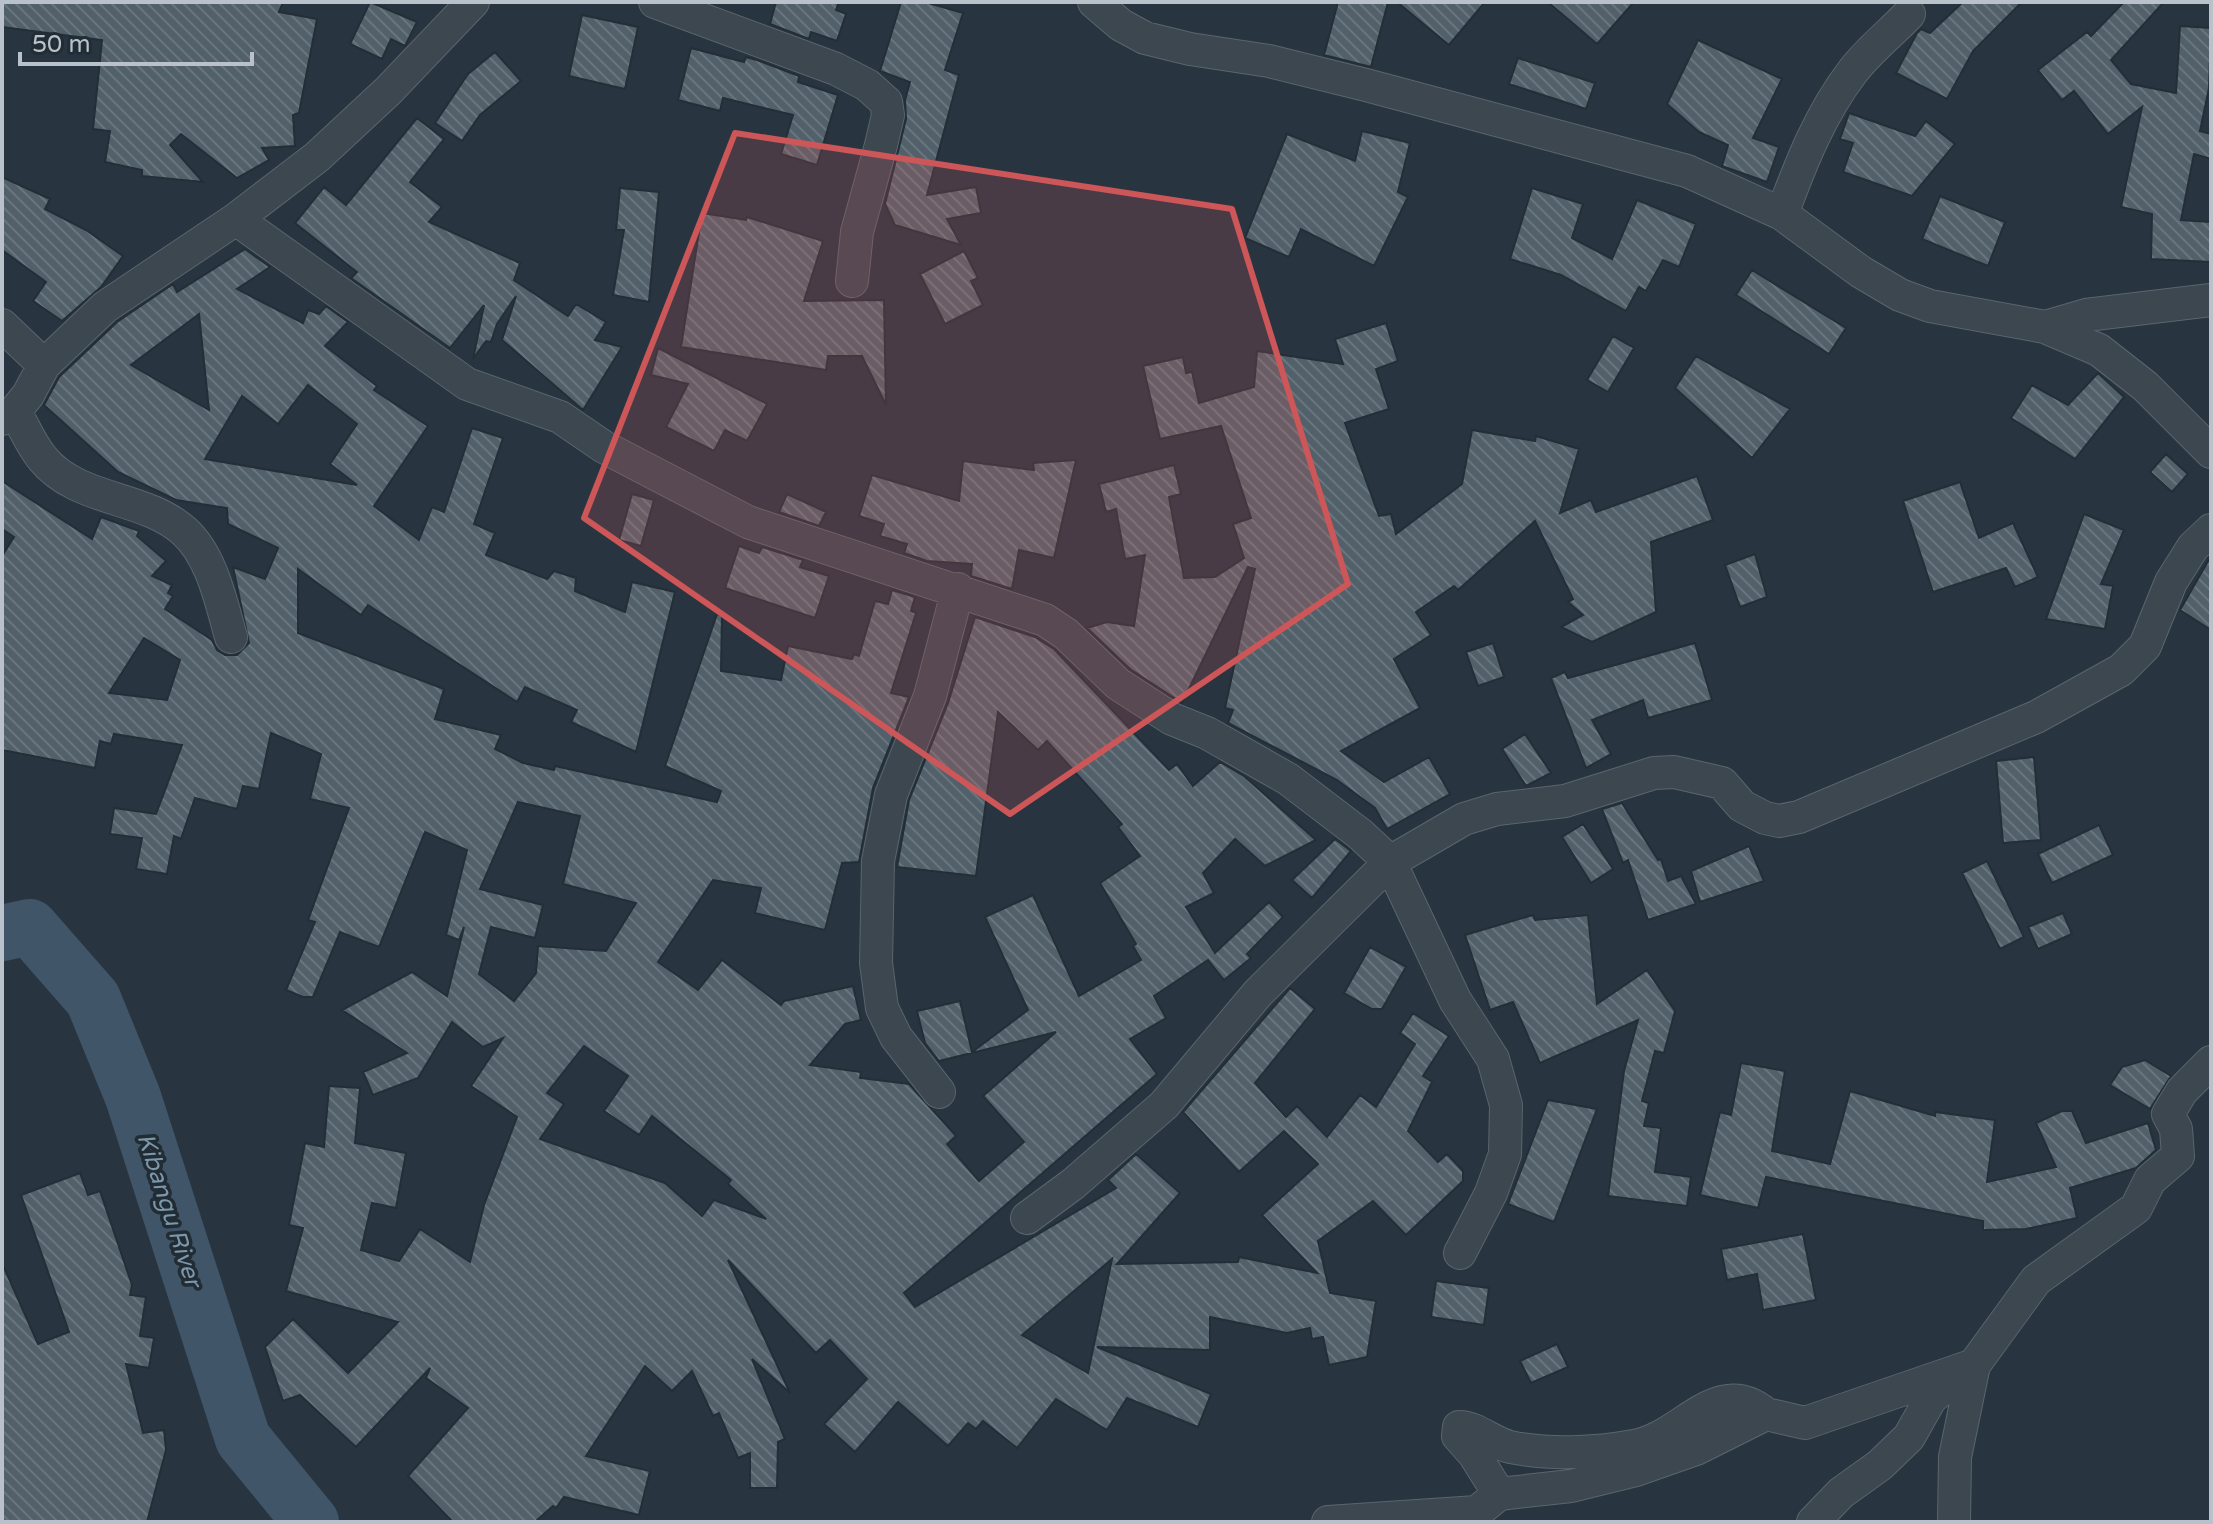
<svg xmlns="http://www.w3.org/2000/svg" width="2213" height="1524" viewBox="0 0 2213 1524" font-family="'Varela Round',sans-serif">
  <style>
    .lines { fill: none; stroke-linecap: round; stroke-linejoin: round }
    .river { stroke: #405568; stroke-width: 56 }
    .building { fill: url(#building-back-hatch); stroke: #232e37; stroke-width: 2; fill-rule: evenodd }
    .street-casing { stroke: #5a656d; stroke-width: 34 }
    .street { stroke: #3c4750; stroke-width: 32 }
    .marked { fill: #cd5659; fill-opacity: 0.2; stroke: #cd5659; stroke-width: 6; stroke-linejoin: round }
    .labels { text-anchor: middle; dominant-baseline: central; stroke-width: 7; stroke-linejoin: round; paint-order: stroke }
    .water-label { font-size: 24px; font-style: italic; fill: #7c96aa; stroke: #212c35 }
  </style>
  <defs>
    <pattern id="building-back-hatch" width="6" height="6" patternUnits="userSpaceOnUse" patternTransform="scale(2)"><rect width="6" height="6" fill="#52606a"/><path d="M-1 5l2 2M0 0l6 6M5-1l2 2" fill="none" stroke="#69757e"/></pattern>
  </defs>
  <rect width="100%" height="100%" fill="#283540"/>
  <g class="lines">
    <path class="river" d="M2,933L30,927L93,999L133,1097L243,1439L311,1522"/>
  </g>
  <path class="building" d="M2,2H283L279,12L317,19L299,113L293,115L295,146L262,148L269,160L237,178L181,134L170,145L203,182L142,176V170L105,162L110,131L93,129L102,40L2,27Z
    M370,2L417,22L405,46L391,39L382,59L350,44Z
    M776,2H839L836,10L846,14L837,41L811,32L809,39L770,24Z
    M901,2H925L963,13L945,70L959,75L927,195L976,187L981,213L947,219L961,245L895,225L885,204L906,119L905,100L910,82L880,71Z
    M1338,2H1388L1371,67L1324,55Z
    M1397,2H1485L1449,45Z
    M1548,2H1634L1597,44Z
    M1963,2H2022L1973,51L1947,99L1896,73L1917,33L1921,29L1930,33Z
    M2124,2H2164L2111,60L2131,84L2176,93L2180,26L2211,28L2209,88L2200,131L2211,134V159L2194,154L2181,220L2211,222V262L2151,259L2152,214L2121,207L2142,107L2108,134L2074,91L2062,100L2038,70L2087,32L2091,36Z
    M582,15L638,27L625,89L569,76Z
    M1698,40L1782,79L1753,138L1779,147L1767,182L1722,166L1728,145L1699,132L1667,104Z
    M691,48L744,62L746,57L757,60L799,76L798,82L838,95L817,165L781,154L793,115L723,98L720,111L678,100Z
    M495,52L521,81L480,115L462,141L435,123L468,74Z
    M1518,58L1595,83L1586,109L1509,84Z
    M1849,113L1915,136L1926,121L1955,144L1912,196L1843,172L1853,143L1840,139Z
    M417,118L444,139L410,182L442,207L429,222L520,263L514,280L568,316L576,304L606,322L595,340L622,347L583,410L502,340L516,296L497,324L491,342L486,341L473,359L484,305L450,348L351,278L357,272L295,223L324,187L346,205Z
    M1362,131L1410,143L1398,192L1408,197L1374,266L1301,229L1289,257L1245,238L1287,134L1355,161Z
    M2,177L50,199L45,209L86,230L123,256L101,287L62,321L33,301L46,282L2,250Z
    M620,188L659,192L649,302L613,295L624,230H616Z
    M1532,188L1583,204L1572,238L1612,259L1637,200L1696,224L1679,267L1663,260L1646,291L1639,287L1626,311L1561,275L1510,259Z
    M1940,196L2005,222L1988,266L1922,239Z
    M702,213L746,220L747,217L823,241L804,301L884,300L886,405L862,356H828L826,370L681,347Z
    M245,249L270,267L237,289L303,323L308,310L319,314L326,306L348,322L325,346L377,386L374,390L428,426L374,506L419,540L432,507L444,512L472,428L503,438L474,524L495,533L486,555L547,579L554,571L576,578L575,591L625,612L632,582L675,592L636,752L571,722L577,710L525,687L517,702L368,605L361,615L298,569V633L444,689L435,719L501,735L495,749L523,763L554,770L555,766L717,802L721,791L665,766L717,614L722,615L721,671L781,680L788,646L852,659L854,654L859,656L875,601L888,604L892,590L915,597L911,611L916,613L891,693L909,697L873,788L859,862L842,863L825,930L755,913L761,888L713,880L658,962L698,990L722,960L781,1005L784,1001L853,986L861,1020L845,1024L810,1065L861,1072L860,1078L909,1084L956,1136L947,1144L979,1181L1024,1142L983,1096L1056,1032L939,1061L925,1043L917,1011L960,1001L972,1052L1028,1010L985,917L1033,895L1079,996L1141,960L1133,946L1136,944L1100,883L1140,856L1118,827L1122,824L1047,741L1038,750L998,712L976,876L897,867L909,800L948,703L975,617L1035,637L1054,649L1169,770L1177,764L1193,786L1220,762L1244,776L1316,840L1265,866L1235,839L1203,873L1214,893L1186,907L1215,953L1269,902L1283,917L1247,954L1251,958L1224,980L1208,960L1154,996L1166,1018L1130,1039L1157,1074L904,1293L915,1307L1116,1188L1108,1180L1136,1154L1180,1193L1117,1264L1238,1262L1239,1257L1317,1273L1262,1215L1318,1164L1284,1131L1239,1172L1183,1112L1290,988L1315,1009L1255,1083L1286,1117L1297,1106L1327,1137L1360,1095L1376,1107L1415,1044L1400,1033L1413,1013L1449,1036L1423,1076L1432,1082L1408,1131L1438,1162L1447,1154L1463,1171V1181L1406,1235L1373,1201L1318,1241L1330,1293L1376,1301L1367,1357L1329,1365L1323,1337L1312,1339L1310,1328L1287,1333L1210,1317V1350L1097,1347L1211,1394L1198,1427L1127,1398L1107,1430L1056,1399L1017,1448L983,1421L976,1429L968,1423L948,1446L898,1402L855,1452L824,1424L867,1379L830,1340L816,1353L728,1260L790,1393L752,1359L785,1439L778,1442L777,1488H750V1453L738,1458L719,1413L713,1416L692,1371L672,1391L645,1366L586,1456L650,1471L639,1515L564,1497L556,1508L553,1506L535,1522H453L408,1476L468,1408L426,1378L430,1368L356,1447L300,1395L283,1401L265,1347L293,1319L348,1373L398,1322L286,1291L303,1228L289,1225L305,1143L324,1147L329,1086L360,1088L355,1143L406,1153L396,1208L372,1203L361,1250L399,1261L420,1229L470,1262L484,1205L517,1117L471,1086L503,1038L483,1047L452,1022L418,1078L373,1095L363,1072L407,1053L342,1010L412,972L447,996L464,927L459,940L446,935L467,850L425,832L379,947L340,932L313,997H303L286,990L315,922L308,920L349,808L310,799L321,754L271,733L259,789L243,786L237,809L195,798L181,839L174,836L167,874L136,869L142,838L110,834L114,808L156,814L182,745L114,734L111,744L100,741L95,768L2,750V556L14,537L2,529V481L92,539L101,517L139,531L137,536L166,561L152,576L172,585L168,593L173,596L165,609L212,640L217,650L225,655H237L249,643L233,567L265,579L278,548L228,524L227,508L176,500L118,472L44,405L59,377L117,322L173,284L177,292ZM199,314L209,410L131,365ZM308,385L357,424L330,464L357,485L205,459L242,396L278,424ZM144,638L180,660L167,700L109,693ZM518,802L580,816L563,884L636,903L606,951L538,946L536,973L514,1001L479,974L491,927L535,938L543,905L480,889ZM584,1046L628,1076L604,1111L639,1135L652,1116L731,1180L728,1184L766,1219L714,1200L702,1216L665,1183L540,1139L564,1104L547,1093ZM1112,1259L1088,1373L1022,1335Z
    M964,251L978,278L971,281L983,305L945,324L920,274Z
    M1752,270L1846,328L1829,354L1736,295Z
    M1386,323L1398,361L1376,369L1389,409L1345,423L1379,516L1391,514L1396,534L1462,484L1472,430L1535,441L1536,436L1579,449L1560,513L1591,500L1596,512L1697,476L1713,520L1651,542L1656,612L1592,642L1561,627L1583,615L1568,602L1573,599L1535,521L1458,590L1454,586L1416,612L1431,635L1394,659L1420,708L1341,751L1384,782L1429,757L1450,794L1387,829L1375,808L1337,780L1228,723L1233,710L1225,708L1255,569L1248,567L1182,703L1130,669L1087,628L1107,622L1134,626L1145,555L1125,559L1116,509L1106,512L1099,484L1174,465L1181,494L1169,497L1184,578L1215,577L1244,558L1233,524L1251,518L1221,426L1160,439L1143,366L1183,357L1186,373L1192,372L1199,403L1254,387L1257,351L1343,364L1335,339Z
    M1613,336L1634,348L1608,392L1587,380Z
    M658,348L767,404L747,441L725,430L714,451L666,427L688,384L651,375Z
    M1696,356L1790,409L1752,458L1675,388Z
    M2098,373L2124,397L2075,459L2011,418L2032,385L2068,405Z
    M2166,454L2188,474L2172,492L2150,472Z
    M1076,460L1054,558L1019,550L1012,589L971,576L972,564L927,561L904,553L907,544L880,536L884,524L859,516L872,475L959,501L963,461L1034,470L1033,463Z
    M1960,482L1979,538L2013,523L2038,577L2015,587L2006,568L1933,592L1903,501Z
    M632,494L654,500L641,546L619,540Z
    M787,494L826,512L819,526L779,512Z
    M2084,514L2124,530L2101,584L2113,586L2105,629L2046,619Z
    M739,546L759,553L762,547L803,560L800,567L829,576L815,618L725,588Z
    M1755,554L1767,597L1740,607L1725,565Z
    M2211,556V630L2180,610Z
    M1493,643L1504,677L1478,686L1466,652Z
    M1695,643L1712,700L1648,718L1643,700L1592,720L1611,754L1586,768L1551,678L1565,672L1568,678Z
    M1525,734L1551,773L1526,786L1502,749Z
    M2034,757L2041,840L2003,843L1996,761Z
    M1622,803L1658,860L1661,859L1668,881L1681,876L1696,904L1648,920L1628,860L1623,863L1602,809Z
    M1583,824L1613,869L1591,883L1562,837Z
    M2099,825L2113,855L2052,883L2038,854Z
    M1335,839L1351,851L1312,898L1292,880Z
    M1749,846L1764,881L1700,902L1691,871Z
    M1987,861L2024,937L2000,949L1962,873Z
    M2063,913L2072,934L2038,949L2028,927Z
    M1533,915L1535,920L1588,915L1597,1004L1647,970L1675,1011L1664,1053L1655,1051L1642,1101L1649,1103L1644,1126L1661,1128L1655,1172L1691,1177L1687,1206L1608,1196L1624,1071L1638,1020L1540,1063L1513,1002L1490,1010L1465,935Z
    M1370,947L1406,967L1382,1009H1372L1344,993Z
    M2145,1060L2171,1076L2150,1109L2110,1085L2122,1067Z
    M1741,1063L1785,1071L1772,1151L1830,1164L1850,1091L1935,1116V1112L1995,1120L1987,1182L2056,1167L2036,1123L2062,1111H2072L2086,1143L2148,1123L2156,1150L2136,1168L2070,1188L2077,1218L2026,1229L1983,1230V1221L1766,1177L1758,1208L1700,1195L1720,1112L1731,1115Z
    M1548,1100L1597,1109L1554,1222L1508,1204Z
    M80,1173L88,1195L100,1191L132,1285L130,1295L146,1297L140,1336L154,1338L149,1368L126,1364L143,1433L164,1430L166,1450L147,1522H2V1263L38,1344L69,1332L21,1195Z
    M1803,1234L1816,1300L1763,1310L1757,1274L1727,1280L1721,1249Z
    M1436,1281L1489,1288L1484,1325L1431,1317Z
    M1557,1344L1568,1367L1531,1383L1520,1361Z"/>
  <g class="lines">
    <defs>
      <path id="street" d="M655,2L836,69L867,85L886,102L888,115L881,145L857,232L852,281
        M1094,2L1121,25L1145,38L1190,49L1269,61L1366,85L1687,171L1782,214L1861,272L1900,295L1930,306L2045,327L2099,350L2145,386L2211,452
        M1782,214C1801,163 1820,114 1853,71C1869,50 1891,33 1909,14
        M236,219L467,384L560,417L604,447L748,522L1045,620L1066,634L1118,684L1172,719L1207,733L1288,779L1360,834L1390,862L1455,1000L1493,1059L1506,1105L1505,1154L1491,1193L1460,1253
        M2,325L44,365
        M2045,327L2086,315L2211,300
        M15,411C24,427 31,445 43,459C77,501 145,496 184,531C212,556 221,602 231,637
        M2,419L15,411L28,395L44,365L105,307L236,219L317,157L388,91L473,2
        M939,1092L896,1037L882,1008L876,963L878,861L891,795L930,696L958,589
        M1027,1218L1073,1184L1164,1105L1258,993L1390,862L1464,819L1497,809L1565,801L1654,773L1674,772L1722,783L1742,806L1765,818L1779,821L1799,817L2036,717L2121,670L2145,646L2171,582L2193,547L2211,530
        M1499,1494L1474,1454L1458,1436L1459,1427C1477,1427 1492,1443 1510,1447C1549,1455 1595,1453 1634,1446C1683,1438 1717,1373 1766,1414
        M1328,1522L1477,1512L1499,1494L1571,1486L1636,1470L1696,1449L1766,1414L1805,1423L1974,1365
        M1813,1522L1841,1493L1880,1465L1909,1437L1931,1398L1959,1377
        M1954,1522L1955,1457L1974,1365L2036,1280L2136,1208L2150,1180L2178,1156L2176,1129L2168,1114L2182,1091L2211,1062"/>
    </defs>
    <use href="#street" class="street-casing"/>
    <use href="#street" class="street"/>
  </g>
  <path class="marked" d="M735,133L1232,209L1348,584L1010,814L584,518Z"/>
  <g class="labels">
    <g class="water-label">
      <text transform="translate(169 1210) rotate(72)">Kibangu River</text>
    </g>
  </g>
  <rect width="2213" height="1524" fill="none" stroke="#b9c2ca" stroke-width="8"/>
  <path d="M20 52v12h232v-12" fill="none" stroke="#b9c2ca" stroke-width="4"/>
  <text x="32" y="52" font-size="24" fill="#b9c2ca" stroke="#212c35" stroke-width="6" paint-order="stroke">50 m</text>
</svg>
